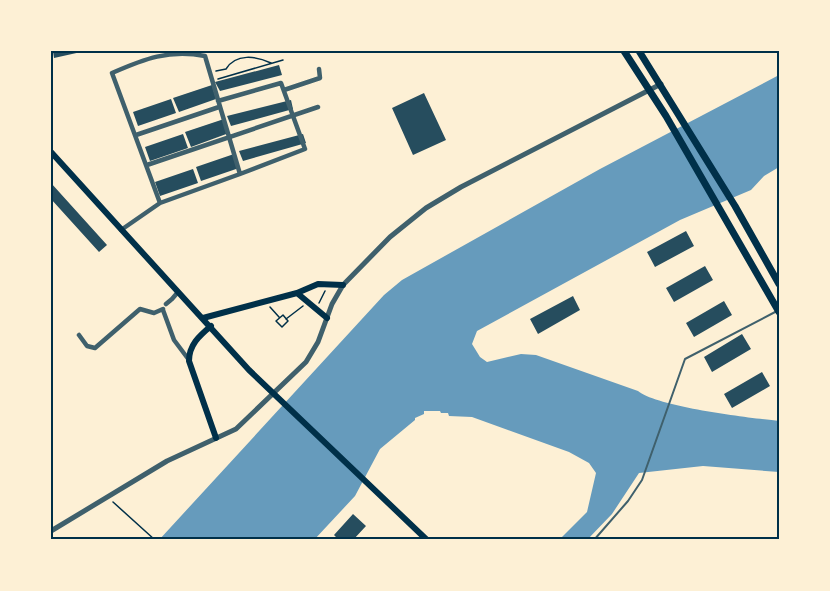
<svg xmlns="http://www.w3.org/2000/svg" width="830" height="591" viewBox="0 0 830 591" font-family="Quicksand,sans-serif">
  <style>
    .water { fill: #669bbc }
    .building { fill: #264d5e }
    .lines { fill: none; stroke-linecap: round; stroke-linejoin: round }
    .path { stroke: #003049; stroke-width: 1.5 }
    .service { stroke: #3f606c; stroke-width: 2 }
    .minor { stroke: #3f606c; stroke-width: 4.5 }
    .tertiary { stroke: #3f606c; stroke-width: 5 }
    .secondary { stroke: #003049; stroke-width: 6 }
    .primary { stroke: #003049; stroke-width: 7 }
    .neatline { fill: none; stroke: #003049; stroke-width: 2 }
  </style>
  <rect width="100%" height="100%" fill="#fdf0d5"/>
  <path class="water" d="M779,75V167L764,176L751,190L680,220L477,331L472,344L480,357L487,362L521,354L536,355L638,391C657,407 751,418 779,421V472L703,466L639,473L612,514L587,540H559L587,512L596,473L589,463L569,452L472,417L449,416L448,413H441L440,411H424V414L415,418V420L380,449L355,496L314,540H159L384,295L402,280L600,169Z"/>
  <path class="building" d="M53,51H81V52L54,58Z
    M279,65L282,75L220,91L215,82Z
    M212,85L216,99L179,112L173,98Z
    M424,93L446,140L413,155L392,108Z
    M171,99L176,113L138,126L133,112Z
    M291,100L293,109L231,126L227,116Z
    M224,119L229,133L191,147L185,132Z
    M183,134L188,148L150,161L145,147Z
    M303,134L306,143L243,161L239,151Z
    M234,154L239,168L201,181L196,167Z
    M193,169L198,183L160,196L155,182Z
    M51,183L107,245L99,252L51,199Z
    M686,231L694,246L655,267L647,252Z
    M705,266L713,280L674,302L666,288Z
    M573,296L580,310L538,334L530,319Z
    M724,301L732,315L694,337L686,323Z
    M742,334L751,349L712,372L704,357Z
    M762,372L770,386L732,408L724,394Z
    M353,514L366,526L353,540H339L334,535Z"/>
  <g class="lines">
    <path class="path" d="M216,71L226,69C236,53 256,56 271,63
      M218,79L283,60
      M319,303L325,291
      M270,307L279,317
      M283,315L288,321L282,327L276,321Z
      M286,319L303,306
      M113,502L155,540"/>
    <path class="service" d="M594,540L628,501L642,480L685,359L777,311"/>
    <path class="minor" d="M284,90L320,78L319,69
      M218,101L281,83L305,149L240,174
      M136,135L219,107
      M147,165L318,107
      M121,230L160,203L240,174L205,56C169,49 144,59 112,73L160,203
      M172,299L178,292
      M166,304L172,299
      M163,310L174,340L189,360
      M79,335L87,346L95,348L140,309L154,313L163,309"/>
    <path class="tertiary" d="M51,531L167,461L236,429L306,362L318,342L332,304L343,285L390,237L426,208L461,187L661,84"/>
    <path class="secondary" d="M51,152L249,370L427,540
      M297,293L318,284L343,285
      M203,318L297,293L327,318
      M211,326C199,336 189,345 189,361L216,438"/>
    <path class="primary" d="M624,51L666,116L779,312
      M639,51L735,206L779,284"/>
  </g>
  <rect width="830" height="591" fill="none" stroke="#fdf0d5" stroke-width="105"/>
  <rect x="52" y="52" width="726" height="486" class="neatline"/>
</svg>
